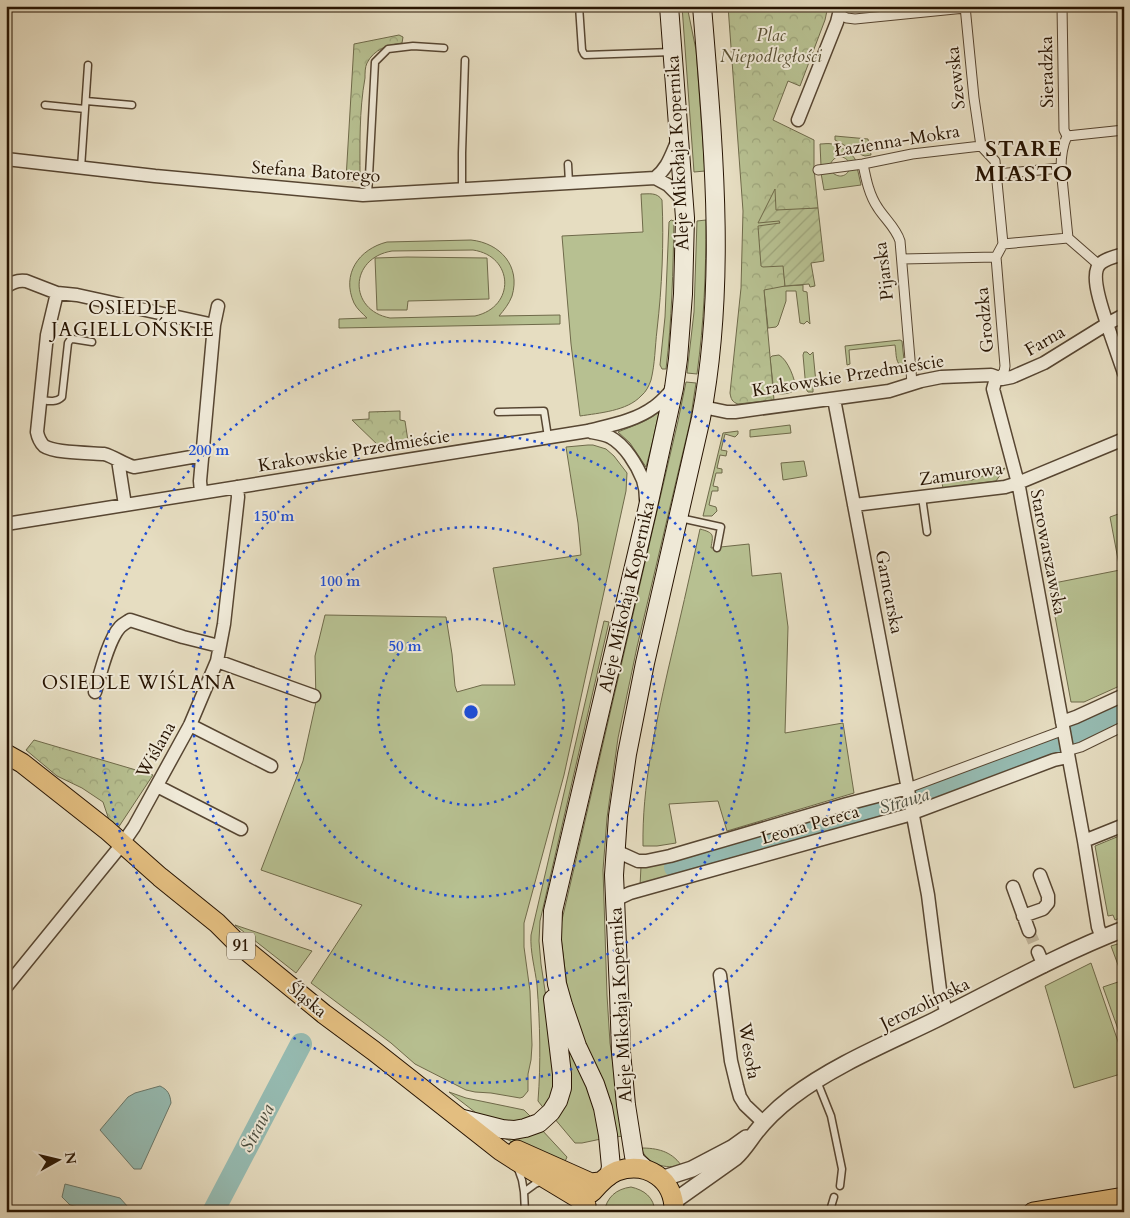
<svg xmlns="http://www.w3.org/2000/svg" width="1130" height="1218" viewBox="0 0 1130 1218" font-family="Cardo,serif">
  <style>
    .grass { fill: #b7c091; stroke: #6f6a4a; fill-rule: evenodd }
    .forest { fill: url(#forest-crowns); stroke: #6f6a4a }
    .garden { fill: url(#garden-furrows); stroke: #6f6a4a }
    .water { fill: #96bcb3; stroke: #6a796c }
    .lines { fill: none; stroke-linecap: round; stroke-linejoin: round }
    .river { stroke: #96bcb3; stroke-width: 22 }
    .minor-tunnel { stroke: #c0b59b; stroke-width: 12; stroke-dasharray: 12 6; stroke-linecap: butt }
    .service-casing { stroke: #574632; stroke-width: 9 }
    .pedestrian-casing { stroke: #574632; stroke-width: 11 }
    .minor-casing { stroke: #574632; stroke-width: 15 }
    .tertiary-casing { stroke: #574632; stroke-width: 18 }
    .secondary-casing { stroke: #271402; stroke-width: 20 }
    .primary-casing { stroke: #271402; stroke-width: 21 }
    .service { stroke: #efe9d7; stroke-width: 6 }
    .pedestrian { stroke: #efe9d7; stroke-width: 9 }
    .minor { stroke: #efe9d7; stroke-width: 12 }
    .tertiary { stroke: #efe9d7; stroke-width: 15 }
    .secondary { stroke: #efe9d7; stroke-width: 18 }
    .primary { stroke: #e3be80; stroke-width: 19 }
    .ring { fill: none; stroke: #1d4ed8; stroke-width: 2.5; stroke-dasharray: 2.5 5 }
    .labels { text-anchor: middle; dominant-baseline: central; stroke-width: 4; stroke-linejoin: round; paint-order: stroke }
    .shield { fill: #efe9d7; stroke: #635442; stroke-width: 1 }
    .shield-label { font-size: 16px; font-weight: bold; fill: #271402 }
    .park-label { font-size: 18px; font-style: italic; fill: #595034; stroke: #efe9d7 }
    .street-label { font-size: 18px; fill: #271402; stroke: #efe9d7 }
    .neighbourhood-label { font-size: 19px; letter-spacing: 1px; fill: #271402; stroke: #efe9d7 }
    .water-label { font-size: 19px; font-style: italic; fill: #4e4f40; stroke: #efe9d7 }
    .district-label { font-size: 22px; font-weight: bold; letter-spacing: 1px; fill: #271402; stroke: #efe9d7 }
    .centre { fill: #1d4ed8; stroke: #efe9d7; stroke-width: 2.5 }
    .ring-label { font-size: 15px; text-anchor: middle; font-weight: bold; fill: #1d4ed8; stroke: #efe9d7; stroke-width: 4; stroke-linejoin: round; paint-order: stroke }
  </style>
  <defs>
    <pattern id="forest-crowns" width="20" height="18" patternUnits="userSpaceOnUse" patternTransform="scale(1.25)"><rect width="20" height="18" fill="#b7c091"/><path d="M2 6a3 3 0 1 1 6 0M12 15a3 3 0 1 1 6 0" fill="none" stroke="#9da47b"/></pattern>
    <pattern id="garden-furrows" width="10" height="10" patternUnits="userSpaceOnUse" patternTransform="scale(1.25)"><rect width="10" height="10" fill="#b7c091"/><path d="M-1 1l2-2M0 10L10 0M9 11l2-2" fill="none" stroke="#9da47b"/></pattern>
  </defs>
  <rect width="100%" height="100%" fill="#e6ddc1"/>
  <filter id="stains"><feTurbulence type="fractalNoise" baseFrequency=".004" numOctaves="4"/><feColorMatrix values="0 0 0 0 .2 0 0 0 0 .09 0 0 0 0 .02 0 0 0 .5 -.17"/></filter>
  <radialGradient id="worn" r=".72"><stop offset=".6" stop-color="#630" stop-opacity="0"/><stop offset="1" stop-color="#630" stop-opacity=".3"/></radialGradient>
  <path class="grass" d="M682,6H687L696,50L705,171L694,172Z
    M835,136L868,139L871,155L865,156L862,155L835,140Z
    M820,144C824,144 828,143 832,144C840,146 853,153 856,161L849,162C843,154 834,155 830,165L821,166Z
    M857,167L861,185L824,190L821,173L831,171C838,179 847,177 850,168Z
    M641,194C649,194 657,192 662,200C664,243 662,287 657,330C655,347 655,364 651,380C649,386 646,392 641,396C627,411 599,413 580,416L571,344L562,236L643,232Z
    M671,220L674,221C673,270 672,320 666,369H662L660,365L665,317L669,222Z
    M706,220C706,272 704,323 697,374L687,373L694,312L697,221Z
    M471,240C500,243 521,266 512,296C509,304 504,310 499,316L560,315V324L339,328V319L367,318C362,313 357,309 354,303C341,274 359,249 387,242ZM473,250C514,256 516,307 475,316L390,318C348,310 349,258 392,251Z
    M407,257L487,258L489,299L408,301L407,310H377L375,258Z
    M803,285V291L807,292L810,324L807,321L804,324L800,323L796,291H786V301L778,325L776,327L768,328L764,290L767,287Z
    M900,340L902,341L905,370C894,362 897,356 895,345L849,350L850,364L847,365L845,346Z
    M804,352H807L810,355L813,352L816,383V385H813V392H808L806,389L803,355Z
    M779,355C788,360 795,379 796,389C791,394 780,395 774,393L770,358L772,356Z
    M686,382L696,383L690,422L637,647L618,738L607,818L603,870L607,995L610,1043L623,1136L616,1137L573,1016L567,986L561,938V924L565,907L678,421Z
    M659,412L653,440L646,467L630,443L618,432C632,426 647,422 659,412Z
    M790,425L791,433L750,437V430Z
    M738,431V434L735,437L725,434L721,450L727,451L726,456L720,455L717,468L722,469V473H716L713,486L718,487V491H712L709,505L716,507L717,511L712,516H703L723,433Z
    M588,445H593L606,449L614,456L627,473L626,491L564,775L524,923V947L530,991L532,1045L531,1060L528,1074V1091L523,1097L520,1098L491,1093L475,1092L466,1090L415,1064L391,1043L311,983L362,905L261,870L303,761L316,702L315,656L325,615L446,617L452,654L455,686L457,692L482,685H515L493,568L581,555L578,523L566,447Z
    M804,461L807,476L783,480L781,463Z
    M1005,468L996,481L943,488L942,483L972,480Z
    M1124,512V684L1084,702H1071L1049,584L1120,570L1110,517Z
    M700,529C715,533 713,535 711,548L749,544L752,576L781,573L788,627L785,733L843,723L854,793L727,831L718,801L669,804L676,843L657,846H643C642,787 655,728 668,670C679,623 690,576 700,529Z
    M604,621L609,622L540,921L539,941L541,964L555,1057L554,1091L545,1110L538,1101C541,1063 540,1023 537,985C535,968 530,952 531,935Z
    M897,795L898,800L870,806L716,851L675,862L676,871L868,817L901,810V813L640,886L641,866Z
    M1124,834V916L1115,920L1113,915L1108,916L1095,846Z
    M235,925L312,951L296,973Z
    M1124,942V981L1111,946Z
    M1091,963L1124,1059V1073L1074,1088L1058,1030L1045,986Z
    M1118,982L1124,996V1046L1103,987Z
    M565,1042L581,1072L595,1108L601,1139L582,1143H575L554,1118Z
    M449,1092L466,1098L524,1110L533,1119L517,1124L484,1119Z
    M541,1129L567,1157L563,1166L504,1138Z
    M641,1148C657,1148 671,1151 681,1165C666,1170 647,1164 641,1148Z
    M631,1187C644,1190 654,1197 655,1212H604C607,1197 616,1189 631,1187Z"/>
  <path class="forest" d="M728,6H828L825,20L800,86L788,81L773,120L814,140V169L818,208L779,211L785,286L764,290L774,400L738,404C732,402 731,399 730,393L741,288L743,211Z
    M399,35L403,37L402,43C388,45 374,49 367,63C365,67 365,73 365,78C359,111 360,145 360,178L355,181H347L346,179L354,44Z
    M400,411V420L405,421L408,441L389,445L388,448L382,449L352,420L369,419V412Z
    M34,740L153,775L118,828L109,820L103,802L82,788L57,776L26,750Z"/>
  <path class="garden" d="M775,189L776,210L818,208L824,261L811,263L815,286L810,287L809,284L785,286L783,266L763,267L761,266L758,226L780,223L779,221L758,223Z"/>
  <path class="water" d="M295,1040L307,1046L294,1076L284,1078L281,1070Z
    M160,1086C168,1090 170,1094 171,1103L141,1169H134L100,1130L128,1097L135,1093Z
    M65,1184L120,1198L128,1207L115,1212H100L70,1205L62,1197Z"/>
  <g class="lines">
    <path class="river" d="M675,867L925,795L1042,751L1124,711
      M213,1212L301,1044"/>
    <path class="minor-tunnel" d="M1029,931L1038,952"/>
    <defs>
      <path id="service" d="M579,6L582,50L584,54L585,55L672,52
        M86,101L132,105
        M45,105L85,109
        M568,164L569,183
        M81,168L88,65
        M462,189V153L465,60
        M368,195L375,62L388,49L413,46L444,48
        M41,400C48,401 56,403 62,397L68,343L70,340L73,339L92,342
        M498,412L544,411L548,437
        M922,497L927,532
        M680,518L721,527L717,548
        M817,1081L831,1116L842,1169L840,1186
        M517,1166L522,1180L524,1192L525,1212
        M524,1192L535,1184L542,1181
        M831,1212V1207L834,1197"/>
      <path id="pedestrian" d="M965,6L974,98L981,146
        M1062,6L1064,130L1067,136
        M839,15L847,18L855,19L965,8
        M1067,136L1124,130
        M981,146L995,161L1003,244L996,257
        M863,164C866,179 869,195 878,208C885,219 896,228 900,241L912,383
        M1061,168L1068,238L1099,265
        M818,170L863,164L912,154L981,146
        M997,174L1061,168C1061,156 1062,147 1067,136
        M1003,244L1068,238
        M996,257L1005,366L1004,372L998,378
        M902,259L996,257
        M1067,751L1081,747L1124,726
        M908,788L1064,730"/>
      <path id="minor" d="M798,120L837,22L841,6
        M6,159L155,176L363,195L655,178L668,185L684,201
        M655,178C668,168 671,155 678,140
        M1124,254C1117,256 1107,258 1101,263C1088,273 1103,310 1107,324L1124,315
        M6,287C12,282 19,280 26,281L57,293L77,295L214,325L200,481L201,492
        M57,293L47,335L37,432C38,437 40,442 44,446C54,453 91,453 104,454C115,457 123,464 134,467L203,455
        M214,325L218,306
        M998,378L995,382L993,389L1019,487L1084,841L1098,927L1102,938
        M834,399L917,837L928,895L940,990L947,1014
        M703,407L727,412H735L889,391L921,381L941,377L991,375L1002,379L1012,377L1044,363L1107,324L1124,373
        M591,432C597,433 604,434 610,437C625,445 637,465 643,480C645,486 646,493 646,500
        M118,460L125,505
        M854,505L1005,487L1018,483L1124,439
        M6,524L588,431C611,425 635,421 654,407C662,402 668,394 674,388
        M217,661L314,696
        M95,692C100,675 108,640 120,627C123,624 127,622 130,620L183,637L219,646
        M1062,722L1076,717L1124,695
        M190,725L271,766
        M157,786L241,829
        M1084,841L1124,825
        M616,851L638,861H646L670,856L847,804L908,788
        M1013,887L1029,931
        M615,900L630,893L905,816L1054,760L1068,757
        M1023,916L1043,909L1048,903V896L1040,875
        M1038,952L1044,966
        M720,975L731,1061L737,1086L740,1097L745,1105L764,1123
        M6,987L123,843L134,827L190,725L217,661L224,624L238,497L237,487"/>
      <path id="tertiary" d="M661,1179L692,1169L732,1148L746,1138
        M673,1202L735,1158C744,1150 749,1141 756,1132C766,1119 779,1107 792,1097C834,1065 888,1043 935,1020C997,989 1059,954 1124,929"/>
      <path id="secondary" d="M459,1118L502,1129L514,1130L525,1128L539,1123L551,1112L558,1101L562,1088V1074L553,999
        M645,1169L636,1161L634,1156L626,1105L621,1052L619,992L614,875L618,816L627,754L645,663L701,418C727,282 713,143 702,6
        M609,1176L611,1167L608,1135L603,1108L595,1084L577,1046L563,1005L557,984L552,940L553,911L647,511L674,388L678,359L683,294L685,218L669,6"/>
      <path id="primary" d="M6,754L22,763L107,830L160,877L217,923L236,942L324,1014L374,1051L501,1151L515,1160L578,1198L586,1205
        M517,1150L591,1183L600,1182
        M592,1192C599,1184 607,1175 617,1171C647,1161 675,1179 674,1212
        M1033,1212L1124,1197"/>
    </defs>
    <use href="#service" class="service-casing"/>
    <use href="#pedestrian" class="pedestrian-casing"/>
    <use href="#minor" class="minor-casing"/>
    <use href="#tertiary" class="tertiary-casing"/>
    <use href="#secondary" class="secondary-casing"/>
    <use href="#primary" class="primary-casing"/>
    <use href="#service" class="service"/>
    <use href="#pedestrian" class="pedestrian"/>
    <use href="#minor" class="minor"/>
    <use href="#tertiary" class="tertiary"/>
    <use href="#secondary" class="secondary"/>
    <use href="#primary" class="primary"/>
  </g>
  <g class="ring">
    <circle cx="471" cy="712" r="93"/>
    <circle cx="471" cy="712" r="185"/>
    <circle cx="471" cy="712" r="278"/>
    <circle cx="471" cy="712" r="371"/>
  </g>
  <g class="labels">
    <rect class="shield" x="227" y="932.5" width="28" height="27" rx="4"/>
    <g class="shield-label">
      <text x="241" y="946">91</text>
    </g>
    <g class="park-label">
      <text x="771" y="35">Plac<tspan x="771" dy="21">Niepodległości</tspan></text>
    </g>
    <g class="street-label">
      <text transform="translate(1047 72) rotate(-91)">Sieradzka</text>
      <text transform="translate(956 78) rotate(-96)">Szewska</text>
      <text transform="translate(897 141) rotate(-9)">Łazienna-Mokra</text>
      <text transform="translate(678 153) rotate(-93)">Aleje Mikołaja Kopernika</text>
      <text transform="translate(316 172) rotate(4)">Stefana Batorego</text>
      <text transform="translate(884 271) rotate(-97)">Pijarska</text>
      <text transform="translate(985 320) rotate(-95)">Grodzka</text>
      <text transform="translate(1045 341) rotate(-30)">Farna</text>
      <text transform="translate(848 376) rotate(-9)">Krakowskie Przedmieście</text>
      <text transform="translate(354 451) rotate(-9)">Krakowskie Przedmieście</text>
      <text transform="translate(961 474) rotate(-8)">Zamurowa</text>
      <text transform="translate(1048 552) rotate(79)">Starowarszawska</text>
      <text transform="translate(889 592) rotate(79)">Garncarska</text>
      <text transform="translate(627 597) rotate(-77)">Aleje Mikołaja Kopernika</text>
      <text transform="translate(156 750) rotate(-61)">Wiślana</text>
      <text transform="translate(810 825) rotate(-16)">Leona Pereca</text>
      <text transform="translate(307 1000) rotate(39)">Śląska</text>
      <text transform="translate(925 1004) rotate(-26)">Jerozolimska</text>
      <text transform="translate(621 1005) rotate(-93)">Aleje Mikołaja Kopernika</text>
      <text transform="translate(749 1051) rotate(80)">Wesoła</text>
    </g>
    <g class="neighbourhood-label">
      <text x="133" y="308">OSIEDLE<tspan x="133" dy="22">JAGIELLOŃSKIE</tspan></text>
      <text x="139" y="683">OSIEDLE WIŚLANA</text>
    </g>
    <g class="water-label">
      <text transform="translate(904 801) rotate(-17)">Strawa</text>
      <text transform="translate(257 1128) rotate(-62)">Strawa</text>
    </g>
    <g class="district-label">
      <text x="1024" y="149">STARE<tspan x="1024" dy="25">MIASTO</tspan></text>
    </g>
  </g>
  <circle cx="471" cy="712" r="8" class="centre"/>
  <g class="ring-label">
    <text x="209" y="455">200 m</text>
    <text x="274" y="521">150 m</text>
    <text x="340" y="586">100 m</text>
    <text x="405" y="651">50 m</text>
  </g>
  <rect width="1130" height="1218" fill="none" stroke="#e6ddc1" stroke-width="25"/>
  <rect x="8" y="8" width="1115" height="1203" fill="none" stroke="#271402" stroke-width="2.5"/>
  <rect x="12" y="12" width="1105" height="1193" fill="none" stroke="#271402"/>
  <g transform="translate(58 1160) rotate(82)" stroke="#efe9d7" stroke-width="4" paint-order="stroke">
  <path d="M0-4L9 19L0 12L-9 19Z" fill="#271402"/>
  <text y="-8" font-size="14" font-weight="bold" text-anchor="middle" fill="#271402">N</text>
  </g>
  <rect width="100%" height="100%" filter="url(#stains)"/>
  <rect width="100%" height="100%" fill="url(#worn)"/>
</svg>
